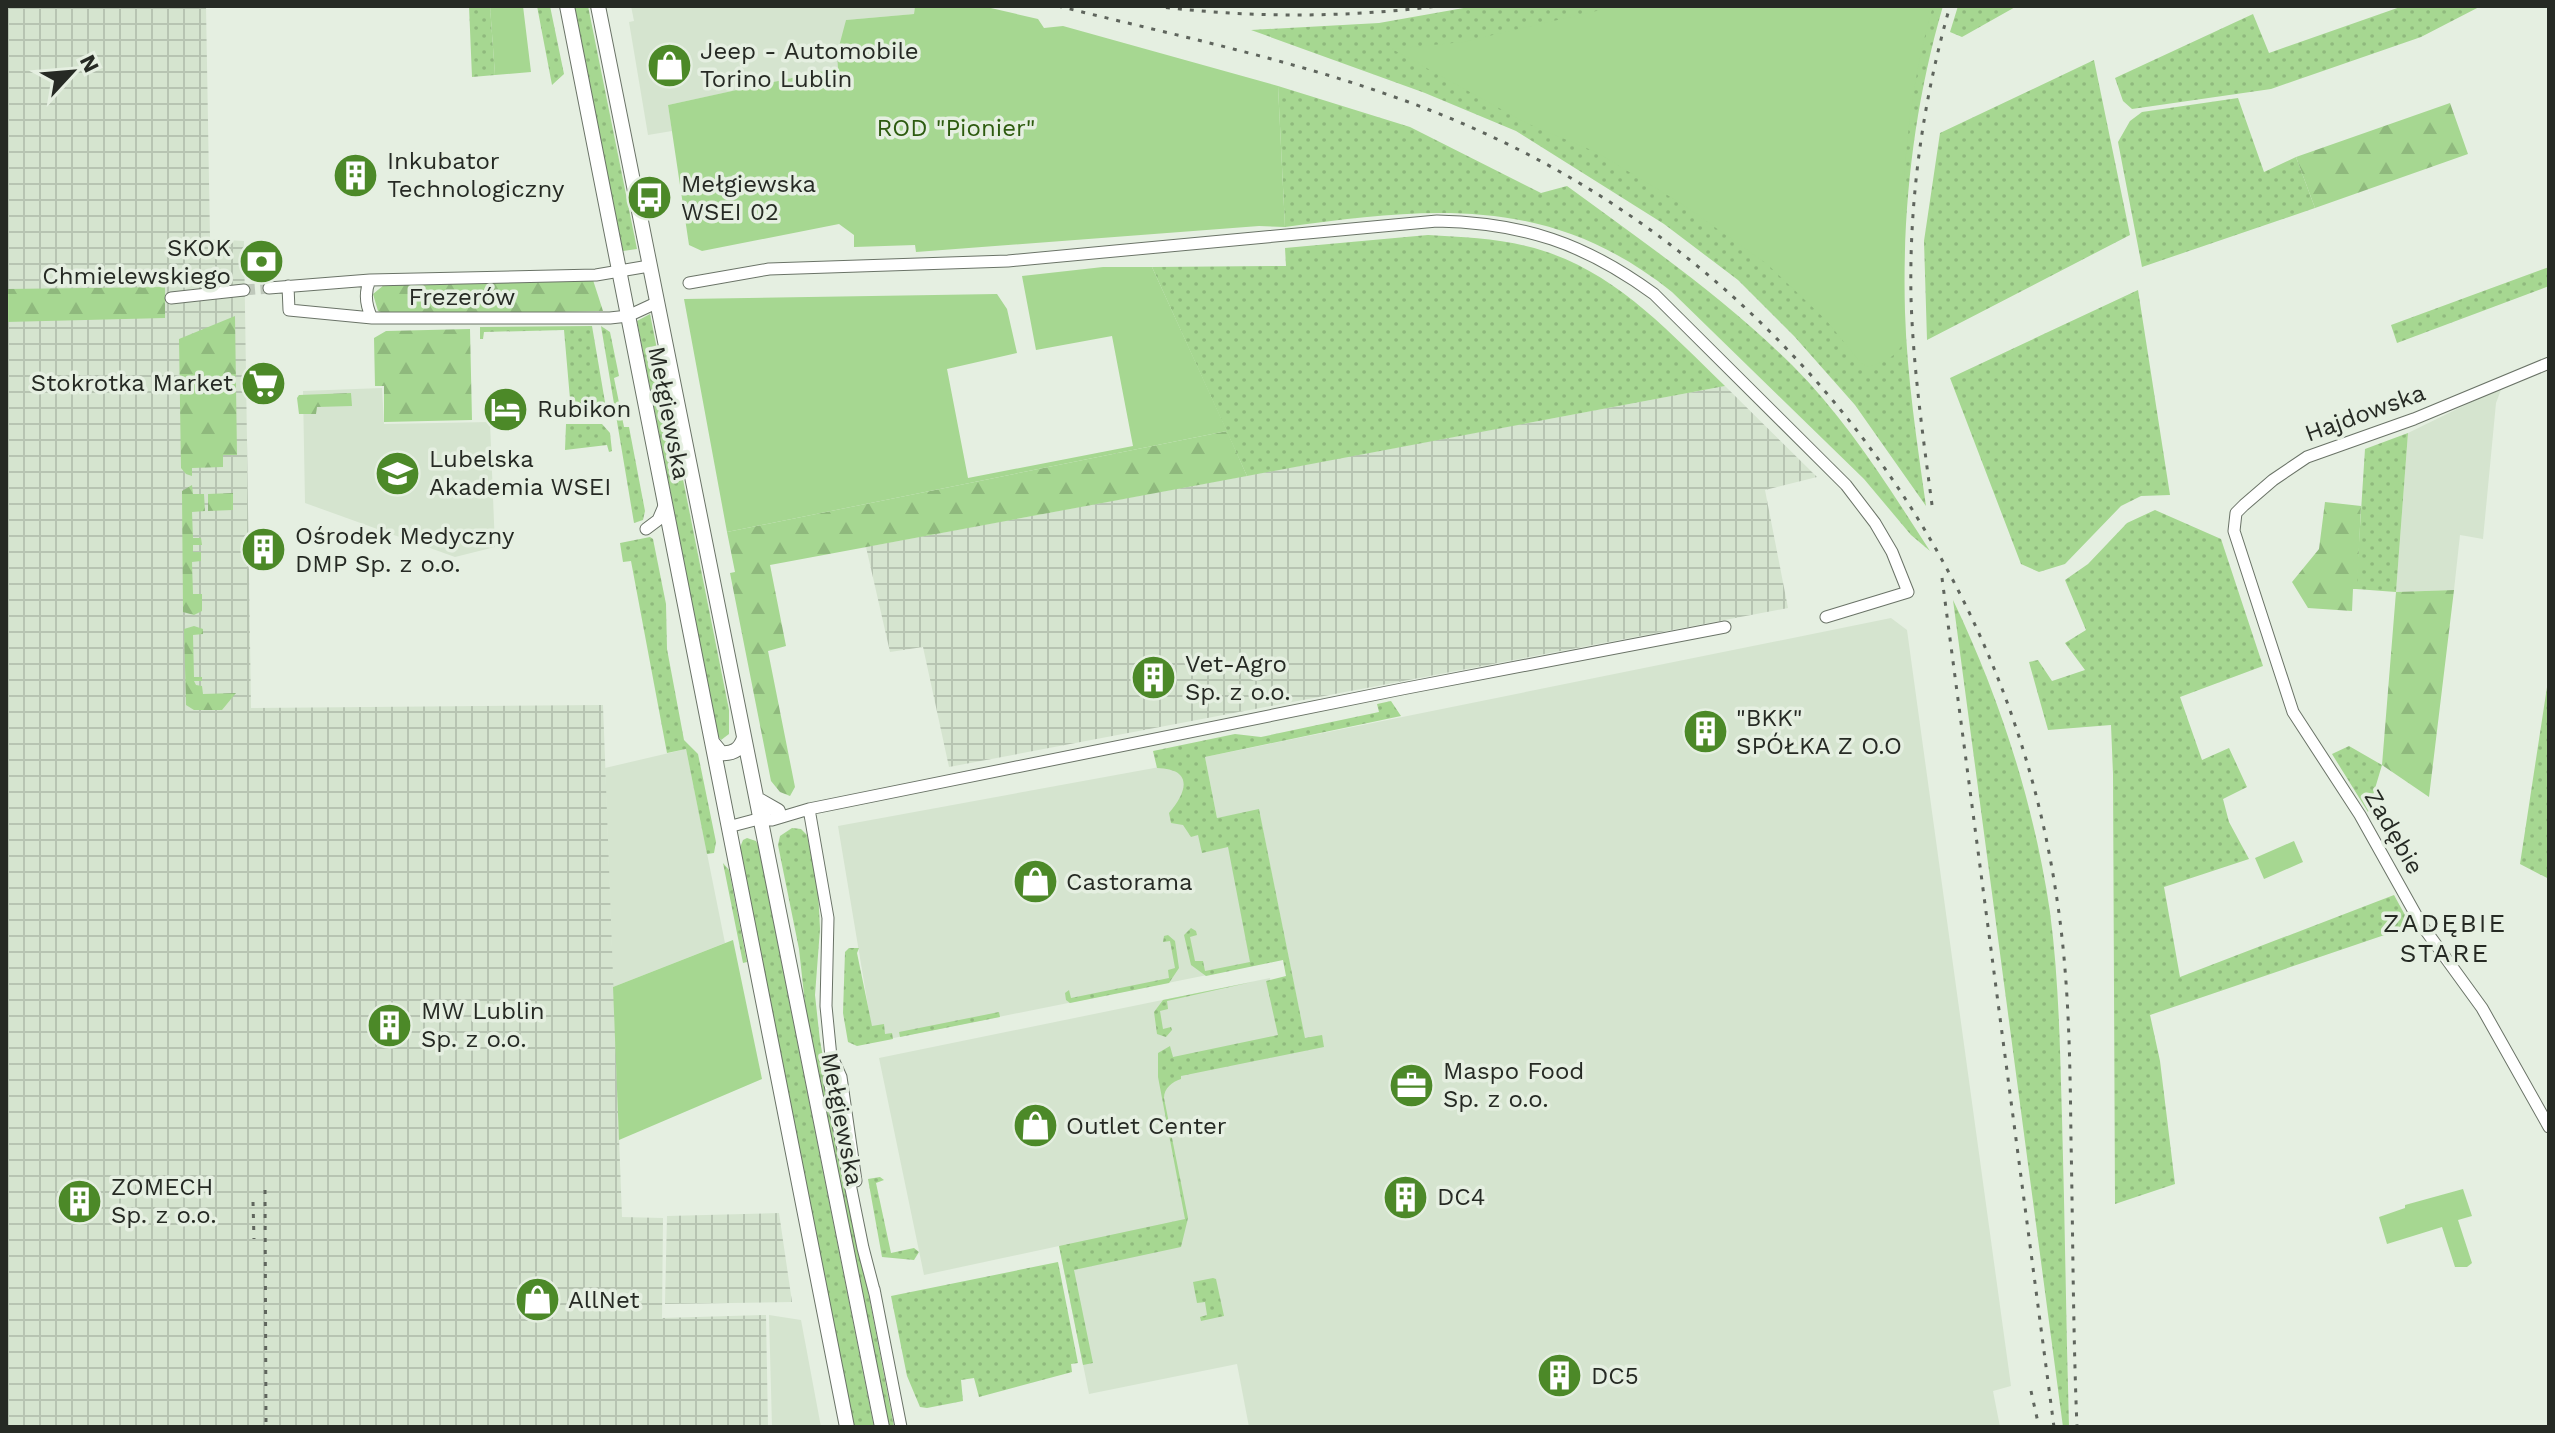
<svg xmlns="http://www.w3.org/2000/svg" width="2555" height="1433" viewBox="0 0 2555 1433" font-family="'Work Sans',sans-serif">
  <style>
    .built { fill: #d5e4cf }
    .industrial { fill: url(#industrial-grid) }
    .grass { fill: url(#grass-dots) }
    .forest { fill: url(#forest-firs) }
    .garden { fill: #a6d791 }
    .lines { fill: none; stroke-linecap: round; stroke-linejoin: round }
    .minor-tunnel { stroke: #bfc8bb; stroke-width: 11; stroke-dasharray: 11 5.5; stroke-linecap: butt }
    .minor-casing { stroke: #6a7367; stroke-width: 13 }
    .major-casing { stroke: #6a7367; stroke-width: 16 }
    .minor { stroke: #fff; stroke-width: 11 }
    .major { stroke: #fff; stroke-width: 14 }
    .rail { stroke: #5f655d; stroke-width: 3; stroke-dasharray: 4 8; stroke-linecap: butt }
    .labels { text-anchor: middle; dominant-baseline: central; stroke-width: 7; stroke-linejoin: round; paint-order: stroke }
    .poi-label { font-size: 24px; fill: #262a24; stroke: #e5efe1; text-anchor: start }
    .park-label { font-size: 24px; fill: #2d5b0f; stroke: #e5efe1 }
    .street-label { font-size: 24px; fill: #262a24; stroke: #e5efe1 }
    .neighbourhood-label { font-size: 26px; letter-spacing: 2px; fill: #262a24; stroke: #e5efe1 }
  </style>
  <defs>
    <pattern id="industrial-grid" width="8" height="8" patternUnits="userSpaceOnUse" patternTransform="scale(2)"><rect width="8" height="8" fill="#d5e4cf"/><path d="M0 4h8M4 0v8" fill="none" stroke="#b7c4b2"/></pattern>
    <pattern id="grass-dots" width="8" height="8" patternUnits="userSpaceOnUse" patternTransform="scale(2)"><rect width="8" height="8" fill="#a6d791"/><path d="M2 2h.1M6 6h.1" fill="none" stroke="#8fb97d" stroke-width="1.8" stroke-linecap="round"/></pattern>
    <pattern id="forest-firs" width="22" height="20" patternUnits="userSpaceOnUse" patternTransform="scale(2)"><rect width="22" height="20" fill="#a6d791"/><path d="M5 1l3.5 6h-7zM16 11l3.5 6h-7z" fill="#8fb97d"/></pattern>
  </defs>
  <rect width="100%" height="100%" fill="#e5efe1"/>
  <path class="built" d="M631,6H915L914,14L846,20L839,68L668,105L672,131L648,135L629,22L634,21Z
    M2502,387L2496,403L2483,539L2460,535L2454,590L2396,592L2408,433Z
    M382,388L384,424L490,422L495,547L455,557L305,503L303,391Z
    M1891,618L1907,630L2011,1386L1993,1391L2000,1427H1249L1237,1364L1089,1394L1059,1246L924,1275L879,1058L1270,978L1283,1042L1305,1039L1259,810L1217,818L1205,757Z
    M686,749L725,943L613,987L605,768Z
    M1198,760L1215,844L1232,841L1257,965L874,1042L838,826Z
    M769,1315L801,1320L821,1427H772Z"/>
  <path class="industrial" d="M6,6H206L210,239L244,241L251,708L603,705L622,1217L663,1218L662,1318L766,1315L768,1427H6Z
    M1725,386L1817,477L1765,490L1788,608L949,767L923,647L890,652L866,547Z
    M779,1213L792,1302L665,1304L667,1216Z"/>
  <path class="grass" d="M469,6H490L495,75L472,77Z
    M537,6H550L564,74L552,85Z
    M573,6H588L637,249L623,251Z
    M1475,6H1943C1914,105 1902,209 1905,312C1907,377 1917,442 1926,506L1855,405L1794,336L1738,280L1664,224L1516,131L1425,93L1251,30L1379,23Z
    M1958,6H2017L1962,37L1950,32Z
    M2403,6H2481L2421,37L2271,89L2132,109L2123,101L2115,78L2253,14L2269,53Z
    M2094,60L2130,235L1927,340L1924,241L1940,133Z
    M1278,86L1410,127L1541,193L1567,186C1645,243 1723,297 1792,365C1847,420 1888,486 1930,551L1911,535L1864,479L1672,292C1550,194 1430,207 1285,227Z
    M2238,98L2264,172L2296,157L2315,208L2142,267L2118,142L2130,121L2142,112Z
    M1428,235C1461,237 1494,238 1526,246C1610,266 1665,328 1725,386L1247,476L1152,267L1286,266L1285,248Z
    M2549,267V286L2397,343L2391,325Z
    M2138,290L2170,495L2141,496L2121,506L2065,564L2039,572L2021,564L1950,378Z
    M650,314L729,710V734L721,740L718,736L637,321Z
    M592,326L606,408L605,414L599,417L566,418V400L570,399L564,330L484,332L483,339H480V327Z
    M601,326L610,332L619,376L614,378L624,427H629L645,511L643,520L634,523Z
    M566,424H602L610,433L612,451L609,452L607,445L565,450Z
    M2408,433L2396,592L2356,589L2365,449Z
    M2155,510L2221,539L2263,666L2180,697L2202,760L2229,748L2247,787L2223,799L2229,822L2249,859L2164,887L2180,977L2394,895L2411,926L2150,1015L2160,1061L2175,1184L2115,1204L2113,774L2111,725L2048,730L2029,662L2038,660L2052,681L2085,670L2065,643L2086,630L2065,580L2088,564L2127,523Z
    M650,537L653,539L666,604L667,649L684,740L698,754L716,842L714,853L707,854L686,749L667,753L631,561L623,562L620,543Z
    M1953,600C2000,698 2034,804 2050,912C2059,980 2060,1049 2062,1118C2065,1221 2066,1324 2069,1427H2063Z
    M2549,674V879L2520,864Z
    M1391,701L1401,716L1205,757L1217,818L1259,809L1305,1038L1322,1035L1324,1047L1181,1076V1079C1172,1082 1164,1088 1164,1098L1188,1218L1181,1247L1074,1270L1093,1363L1083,1365L1059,1246L1185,1219L1158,1077V1053L1170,1046L1173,1057L1278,1035L1266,981L1286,976L1283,960L1206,976L1191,965L1184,935L1191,928L1196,931L1197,935L1190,937L1195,961H1203L1205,971L1250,962L1228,847L1202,853L1198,835L1191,837L1183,825L1171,823L1169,813C1187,792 1194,769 1157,768L1153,751L1235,734L1261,737L1379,712L1377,704Z
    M2349,746L2382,765L2368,812L2332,754Z
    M792,828L801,829L807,835L818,889L820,929L815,995L820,1041L894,1427H887L808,1031L799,949L778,845L780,836Z
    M747,838L756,841L758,845L874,1427H853L739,850L743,840Z
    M723,863L729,870L747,962L743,963Z
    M1168,935L1175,941L1179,968L1169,983L1070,1003L1066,1000L1065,993L1069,990L1071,998L1169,978L1168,970L1175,968L1170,941L1163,942L1164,936Z
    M849,948H859L857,953L872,1026L884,1024L885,1034L892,1033L893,1039L857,1046L848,1042L843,1013L845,952Z
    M1252,982L1167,1001L1168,1009L1160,1011L1163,1029L1171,1027L1172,1030L1166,1037L1157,1034L1154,1012L1163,1000Z
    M999,1012L1000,1017L900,1037L899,1032Z
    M880,1177L884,1180L876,1183L891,1253L914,1248L919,1252L914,1260L882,1257L868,1179Z
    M1058,1262L1078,1363L1071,1364L1072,1372L979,1397L974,1378L961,1380L963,1401L927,1408L920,1407L907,1376L891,1296Z
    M1213,1278L1216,1279L1224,1316L1201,1321L1200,1317L1207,1315L1205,1302L1197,1303L1193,1282Z"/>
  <path class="forest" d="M2450,103L2468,154L2315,208L2296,157Z
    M593,280L603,311L390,315L378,311L373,294L384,285Z
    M165,287V318L6,322V289Z
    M235,316L237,455H223V467L192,468V476L186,474L181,468L179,339Z
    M470,329L472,420L384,422V386H375L374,338L386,331Z
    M351,393L352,406L317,407L316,414H299L297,398L299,395Z
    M1227,431L1247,476L770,565L786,646L768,651L795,787L790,796L780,792L771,781L730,573L735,572L727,532Z
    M192,485L193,494H204L205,511L192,512L193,538H201L202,545H193V552H201V561L192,562L193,594H202V611L194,615L183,612L182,491Z
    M233,493V510L208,511V494Z
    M2325,502L2361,506L2357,589H2353L2352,611L2308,608L2292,582L2319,549Z
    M2454,590L2429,797L2382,765L2396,592Z
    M194,626L203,629V634L193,635L194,677H202V681H194L196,685L202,686L203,694L236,693L222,710H194L186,705L184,629Z"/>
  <path class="garden" d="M490,6H523L531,72L495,75Z
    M915,6H982L1038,19L1044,28L1063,26L1278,86L1285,227L1259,226L916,252L915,245L854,247V235L839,224L702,251L689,245L668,105L838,68L837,54L846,20L914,14Z
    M1618,6H1933C1901,115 1899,229 1904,341C1898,356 1883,363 1868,367L1861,363L1826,320L1767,264L1682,204L1596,152L1526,123L1392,49L1463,42Z
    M1103,267H1152L1227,431L727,532L684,299L997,294L1007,309L1017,353L947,369L968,478L1133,446L1112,336L1036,350L1022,276Z
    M2294,841L2303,862L2264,879L2255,858Z
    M733,940L762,1079L619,1140L613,987Z
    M2463,1189L2472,1216L2458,1220L2472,1263L2467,1267H2455L2442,1227L2387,1244L2379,1217L2405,1208V1205Z"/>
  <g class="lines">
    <path class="minor-tunnel" d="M244,290L269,288"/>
    <defs>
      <path id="minor" d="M370,280C364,293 366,306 372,318
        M689,283L769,269L1008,261L1437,221C1524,223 1584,243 1654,294L1846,485L1875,523L1892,552L1908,592L1826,617
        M288,286L289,310L372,318H610L628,316L656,303
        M269,288L370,280L596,275L649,266
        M171,298L244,290
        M2549,363L2414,419L2307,457L2273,480L2244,505L2236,513L2234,531L2293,712L2360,815L2421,924L2482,1008L2549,1127
        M646,529L658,520L664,506
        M809,809L828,918L826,1006L831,1057L829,1080L863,1248L875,1294
        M761,820H772L809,809L1402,689L1725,627
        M728,827L766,817
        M832,1057L841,1077L856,1181
        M874,1289L901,1427"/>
      <path id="major" d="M567,6L847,1427
        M598,6L882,1427
        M712,742L721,753C733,754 740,750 744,738
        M757,799L778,811"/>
    </defs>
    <use href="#minor" class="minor-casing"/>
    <use href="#major" class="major-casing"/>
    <use href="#minor" class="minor"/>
    <use href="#major" class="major"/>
    <path class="rail" d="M1058,6C1198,41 1343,70 1475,129C1783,265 2006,561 2056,893C2069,974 2070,1057 2071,1140C2073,1236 2073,1331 2077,1427
      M1154,6C1249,18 1343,18 1438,6
      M1932,505C1923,436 1913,367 1911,297C1909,199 1923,100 1950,6
      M1942,578L2054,1427
      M265,1190L266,1427
      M253,1202L254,1239
      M2031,1391L2039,1427"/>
  </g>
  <defs>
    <symbol id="shop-disc" viewBox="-11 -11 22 22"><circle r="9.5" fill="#4c8928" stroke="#e5efe1"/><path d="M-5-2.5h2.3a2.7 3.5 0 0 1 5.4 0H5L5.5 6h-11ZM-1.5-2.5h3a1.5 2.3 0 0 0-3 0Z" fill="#fff"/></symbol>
    <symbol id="building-disc" viewBox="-11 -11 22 22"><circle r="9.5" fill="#4c8928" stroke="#e5efe1"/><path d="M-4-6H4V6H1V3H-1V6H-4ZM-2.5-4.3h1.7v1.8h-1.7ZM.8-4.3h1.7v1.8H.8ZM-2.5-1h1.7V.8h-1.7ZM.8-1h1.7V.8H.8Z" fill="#fff"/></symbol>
    <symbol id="bus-disc" viewBox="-11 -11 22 22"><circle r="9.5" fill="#4c8928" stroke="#e5efe1"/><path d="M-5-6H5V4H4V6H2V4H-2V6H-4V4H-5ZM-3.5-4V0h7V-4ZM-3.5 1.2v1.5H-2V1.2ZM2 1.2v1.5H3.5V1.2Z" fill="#fff"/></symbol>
    <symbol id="bank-disc" viewBox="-11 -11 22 22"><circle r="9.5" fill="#4c8928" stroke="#e5efe1"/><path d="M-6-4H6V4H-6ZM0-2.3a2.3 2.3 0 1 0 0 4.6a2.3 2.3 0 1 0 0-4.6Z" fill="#fff"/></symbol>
    <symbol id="supermarket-disc" viewBox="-11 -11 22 22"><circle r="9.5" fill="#4c8928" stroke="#e5efe1"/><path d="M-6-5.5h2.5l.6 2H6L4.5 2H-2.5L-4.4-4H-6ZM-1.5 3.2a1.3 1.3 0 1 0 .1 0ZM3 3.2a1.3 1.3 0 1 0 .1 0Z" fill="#fff"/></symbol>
    <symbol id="hotel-disc" viewBox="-11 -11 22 22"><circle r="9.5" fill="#4c8928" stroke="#e5efe1"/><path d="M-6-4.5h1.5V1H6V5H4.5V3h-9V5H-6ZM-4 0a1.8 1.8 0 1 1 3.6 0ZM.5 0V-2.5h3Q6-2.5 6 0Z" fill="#fff"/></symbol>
    <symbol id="university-disc" viewBox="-11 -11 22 22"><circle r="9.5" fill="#4c8928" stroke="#e5efe1"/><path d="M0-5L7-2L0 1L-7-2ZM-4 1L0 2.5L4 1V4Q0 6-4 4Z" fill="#fff"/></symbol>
    <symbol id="office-disc" viewBox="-11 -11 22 22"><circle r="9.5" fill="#4c8928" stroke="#e5efe1"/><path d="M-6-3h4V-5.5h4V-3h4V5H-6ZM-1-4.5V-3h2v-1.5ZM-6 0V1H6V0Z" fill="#fff"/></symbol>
  </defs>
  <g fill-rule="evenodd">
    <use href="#shop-disc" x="644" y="40" width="51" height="51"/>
    <use href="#building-disc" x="330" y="150" width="51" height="51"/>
    <use href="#bus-disc" x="624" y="172" width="51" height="51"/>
    <use href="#bank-disc" x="236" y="236" width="51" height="51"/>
    <use href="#supermarket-disc" x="238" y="358" width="51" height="51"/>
    <use href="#hotel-disc" x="480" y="384" width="51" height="51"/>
    <use href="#university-disc" x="372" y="448" width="51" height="51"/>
    <use href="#building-disc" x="238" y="524" width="51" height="51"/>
    <use href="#building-disc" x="1128" y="652" width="51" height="51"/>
    <use href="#building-disc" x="1680" y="706" width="51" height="51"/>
    <use href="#shop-disc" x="1010" y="856" width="51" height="51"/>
    <use href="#building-disc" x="364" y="1000" width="51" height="51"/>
    <use href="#office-disc" x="1386" y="1060" width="51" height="51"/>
    <use href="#shop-disc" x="1010" y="1100" width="51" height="51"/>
    <use href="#building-disc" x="1380" y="1172" width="51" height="51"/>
    <use href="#building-disc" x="54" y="1176" width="51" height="51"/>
    <use href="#shop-disc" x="512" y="1274" width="51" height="51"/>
    <use href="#building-disc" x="1534" y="1350" width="51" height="51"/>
  </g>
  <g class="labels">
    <g class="poi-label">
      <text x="700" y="51">Jeep - Automobile<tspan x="700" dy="28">Torino Lublin</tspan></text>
      <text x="387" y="161">Inkubator<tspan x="387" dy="28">Technologiczny</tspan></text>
      <text x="681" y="184">Mełgiewska<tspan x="681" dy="28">WSEI 02</tspan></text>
      <text x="231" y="248" text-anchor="end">SKOK<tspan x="231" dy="28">Chmielewskiego</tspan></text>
      <text x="233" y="383" text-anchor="end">Stokrotka Market</text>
      <text x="537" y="409">Rubikon</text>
      <text x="429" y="459">Lubelska<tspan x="429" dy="28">Akademia WSEI</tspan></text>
      <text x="295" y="536">Ośrodek Medyczny<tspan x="295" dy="28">DMP Sp. z o.o.</tspan></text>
      <text x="1185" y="664">Vet-Agro<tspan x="1185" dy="28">Sp. z o.o.</tspan></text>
      <text x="1736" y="718">"BKK"<tspan x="1736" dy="28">SPÓŁKA Z O.O</tspan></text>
      <text x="1066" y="882">Castorama</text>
      <text x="421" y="1011">MW Lublin<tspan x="421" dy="28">Sp. z o.o.</tspan></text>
      <text x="1443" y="1071">Maspo Food<tspan x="1443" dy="28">Sp. z o.o.</tspan></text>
      <text x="1066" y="1126">Outlet Center</text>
      <text x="111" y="1187">ZOMECH<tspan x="111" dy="28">Sp. z o.o.</tspan></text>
      <text x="1437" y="1197">DC4</text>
      <text x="568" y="1300">AllNet</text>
      <text x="1591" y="1376">DC5</text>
    </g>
    <g class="park-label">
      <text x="956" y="128">ROD "Pionier"</text>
    </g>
    <g class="street-label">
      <text x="462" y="297">Frezerów</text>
      <text transform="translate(669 413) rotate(79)">Mełgiewska</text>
      <text transform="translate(2365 413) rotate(-20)">Hajdowska</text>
      <text transform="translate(2394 832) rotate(60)">Zadębie</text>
      <text transform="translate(842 1119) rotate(79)">Mełgiewska</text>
    </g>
    <g class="neighbourhood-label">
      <text x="2445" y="923">ZADĘBIE<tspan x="2445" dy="30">STARE</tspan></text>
    </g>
  </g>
  <rect width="2555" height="1433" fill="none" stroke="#262a24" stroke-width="16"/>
  <g transform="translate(72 72) rotate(64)" stroke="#e5efe1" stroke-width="6" paint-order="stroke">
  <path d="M0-6L14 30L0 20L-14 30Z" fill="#262a24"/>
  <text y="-12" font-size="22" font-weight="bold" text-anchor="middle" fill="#262a24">N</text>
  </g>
</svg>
